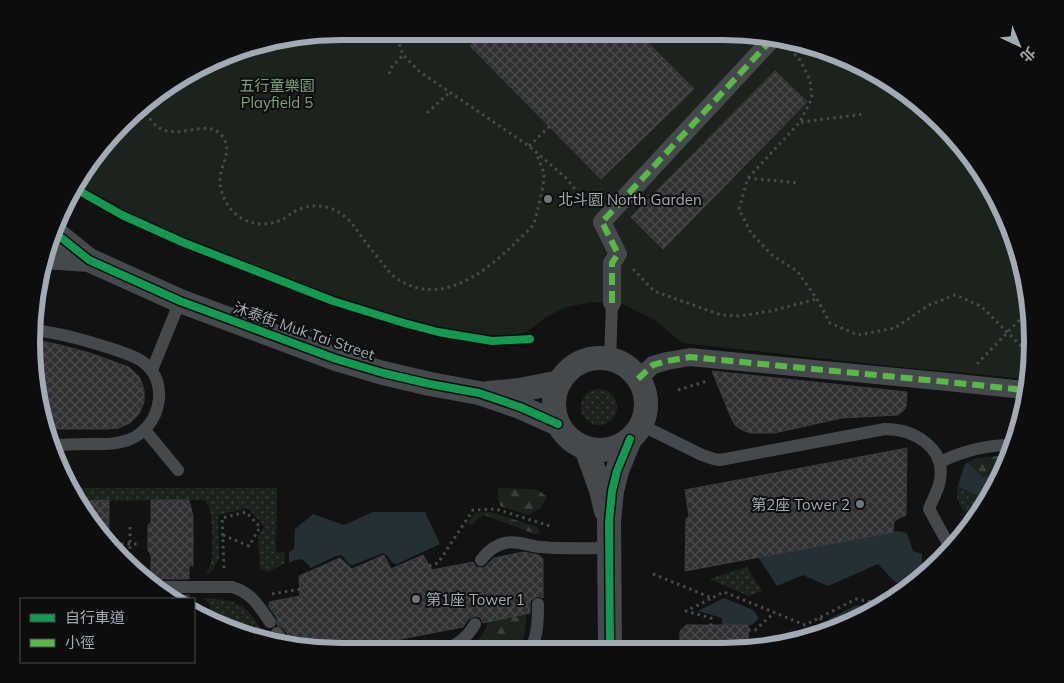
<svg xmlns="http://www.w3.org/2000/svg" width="1064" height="683" viewBox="0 0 1064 683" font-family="Mulish,'Noto Sans TC',sans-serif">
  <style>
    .grass { fill: url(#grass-dots) }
    .forest { fill: url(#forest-firs) }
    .green { fill: #1c231d }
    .water { fill: #253035 }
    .building { fill: url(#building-cross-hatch); stroke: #3b3d3f }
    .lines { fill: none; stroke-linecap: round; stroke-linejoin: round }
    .path { stroke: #484a4d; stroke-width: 3; stroke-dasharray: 2.5 4; stroke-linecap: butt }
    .service { stroke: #46494c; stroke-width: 12 }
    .pedestrian { stroke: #46494c; stroke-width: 18 }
    .minor { stroke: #46494c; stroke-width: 24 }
    .quiet { stroke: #58b947; stroke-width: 6; stroke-dasharray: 12 6; stroke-linecap: butt }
    .cycleway-casing { stroke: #0d0d0e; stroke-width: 11 }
    .cycleway { stroke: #139951; stroke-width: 8 }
    .poi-dot { fill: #70757c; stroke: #0d0d0e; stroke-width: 2 }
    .labels { text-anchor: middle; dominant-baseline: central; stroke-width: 4; stroke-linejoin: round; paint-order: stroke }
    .park-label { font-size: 15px; fill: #7ca277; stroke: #0d0d0e }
    .poi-label { font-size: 15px; fill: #a2abb5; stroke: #0d0d0e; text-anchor: start }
    .street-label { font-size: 15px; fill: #a2abb5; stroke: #0d0d0e }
    .rim { fill: none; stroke: #a2abb5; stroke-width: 6 }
  </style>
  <defs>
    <pattern id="grass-dots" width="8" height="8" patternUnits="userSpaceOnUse" patternTransform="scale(1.25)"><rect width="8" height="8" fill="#1c231d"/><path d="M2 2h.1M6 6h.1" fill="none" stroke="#3a403c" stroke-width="1.8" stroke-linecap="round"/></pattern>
    <pattern id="forest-firs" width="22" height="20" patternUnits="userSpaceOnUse" patternTransform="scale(1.25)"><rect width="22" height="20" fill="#1c231d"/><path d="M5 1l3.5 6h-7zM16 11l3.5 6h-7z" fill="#3a403c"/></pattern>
    <pattern id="building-cross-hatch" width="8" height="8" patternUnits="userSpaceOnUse" patternTransform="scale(1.25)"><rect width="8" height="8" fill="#303032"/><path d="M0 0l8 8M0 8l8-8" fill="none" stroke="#4b4b4d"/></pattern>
  </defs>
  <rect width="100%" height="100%" fill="#121213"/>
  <path class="grass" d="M581 407a18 18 0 1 1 36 0a18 18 0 1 1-36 0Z
    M958,486L976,496L989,489L976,516L972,520C962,508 954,502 958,486Z
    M72,488H277L276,552L285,553V563L268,572L260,569L258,537L264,526L248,508L218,515L219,559L211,572L205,575C209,570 211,563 212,557C213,548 213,507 206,502C205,501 204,501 203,500L77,501Z
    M747,567L762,591L749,596L709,579Z
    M203,598C214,599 227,599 238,604C250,609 262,630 268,640L223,628L211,622C211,614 211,601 203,598Z"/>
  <path class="forest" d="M997,456H1005L996,475L983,477L967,462L977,458Z
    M498,488L533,489L541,492L547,497L541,508L528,515L500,506L498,498Z
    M491,512L537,527L540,533L535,534L484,515L481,516L471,526L468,523L475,513Z
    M526,614C526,628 526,639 516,650H468C477,643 485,633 488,622Z"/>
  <path class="green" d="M342,31L763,34L841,55L912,96L991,187L1030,301L1025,379L957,372L910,368L682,343L655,320L622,304L593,302L566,307L548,316L526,332L516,336L501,339L450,332L408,323L332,299L178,238L120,211L78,184L95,153L169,84L242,48Z"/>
  <path class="water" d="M967,462L983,477L996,475L989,489L977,496L958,486L964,466Z
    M373,512H425L440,544L397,564C389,564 390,555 383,553L353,565L349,564L344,558L341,555L336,556L311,568C302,558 301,557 289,563V552L294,549L295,529L313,514L344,525Z
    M898,531L907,533L913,551L922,554V575L896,583L878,564L828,586L803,575L777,586L758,557Z
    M724,598L753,610L759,618L752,625H722V618L698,611Z
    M857,605L877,608L860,620L838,626L835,625L829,619Z"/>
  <path class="building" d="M485,32L638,33L694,89L601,179L470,46Z
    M775,71L807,102L663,249L631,217Z
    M32,339L60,345L90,353L129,367L140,378L144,390V402L139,414L130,423L119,428L107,429H45L42,422Z
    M712,371L907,392L906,407L904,410L898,415L842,418L774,433H750L742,430L736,426L732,420Z
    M907,448L906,515L894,521L893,532L685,571L686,519L689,516L685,490Z
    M109,500V541L83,514L77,501Z
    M151,500H189L193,516V566L189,565V579H151V554L148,551V525L151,522Z
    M523,552L539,555L543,559V598L538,596L531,600L530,604V613L483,623L480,617L475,616L468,619L463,627L349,649H301L288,646L290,640L289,636L283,628L277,625V618L269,607V602L300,596L299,576L340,558L352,569L384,555L391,569L423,555L432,570L473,562L476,567L484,568L494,558Z
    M166,595H189V599H173Z
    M686,625H748L749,650L743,651H680V631Z"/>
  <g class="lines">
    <path class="path" d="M395,32L403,55L420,72L529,146L565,177L589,206
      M663,33L666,36L696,39L704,34
      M790,49L800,60L810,80L812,98L800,122L748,178L739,209L751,233L772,255L797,271L817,299L830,323L858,335L895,328L929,305L955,295L981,306L1027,352
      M389,74L391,68L403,55
      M144,107C145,112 147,115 151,120C171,148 207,114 223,137C232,150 222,163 220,177C219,194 229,213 245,220C257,226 273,225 285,218C289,215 293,212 298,210C313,203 331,205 344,216C351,221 356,229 361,236C371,249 381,262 392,275C435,309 480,277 513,245C518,239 531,230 534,223C537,214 545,182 544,174C542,167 538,159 536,152
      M427,113L450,92
      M801,122L865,114
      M529,146L550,126
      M748,178L799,183
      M633,269L654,291L721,315L740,316L771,311L817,299
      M977,364L1030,309
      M678,390L707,381
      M130,527V563
      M223,535L249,546L260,527L246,512L222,518L224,568
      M121,544H138
      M429,566L438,563L473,510L496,509L553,527
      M653,574L712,598L724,592L805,625L856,599L884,604
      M272,594L301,589
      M820,618L830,628
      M711,626V618L686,611L712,598
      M748,630H755L774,613"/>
    <path class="service" d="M33,330C62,333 91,342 119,351C127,354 137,357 143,362C155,371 160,384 159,399C157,420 142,438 121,442C110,445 98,444 87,444C75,444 64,445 52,445
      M610,359L612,303
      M152,370L180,301
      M641,425L702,455L714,459L720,460L885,429C913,429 946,447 940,480C939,489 932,500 929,509L951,549
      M145,430L178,470
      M940,462C963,451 985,445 1011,445
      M481,560C487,552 494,545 505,543C517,540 528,546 540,547C563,549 586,548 610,548
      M152,587H232C252,593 258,605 270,622
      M277,633L282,640
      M441,650C456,647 467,638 475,624
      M530,650C538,636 538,619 538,604"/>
    <path class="pedestrian" d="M612,303V263L618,254L602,222L774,37
      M638,379L653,365L667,361L690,357L948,382L1024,390"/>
    <path class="minor" d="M53,231L89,260L180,301L336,359L383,373L430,384L479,393L520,407L558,424
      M45,257L89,260
      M554 404a46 46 0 1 1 92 0a46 46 0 1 1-92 0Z
      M488,393L520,390L560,382
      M586,448L601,490L606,511
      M610,650L609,522L612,491L617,471L630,439"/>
    <path class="quiet" d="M612,303V263L618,254L602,222L774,37
      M638,379L653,365L667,361L690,357L948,382L1024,390"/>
    <defs>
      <path id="cycleway" d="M76,189L122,215L182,242L333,301L404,323L438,332L492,341L530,339
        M53,231L89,260L180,301L336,359L383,373L430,384L479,393L520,407L558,424
        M610,650L609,522L612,491L617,471L630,439"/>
    </defs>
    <use href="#cycleway" class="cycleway-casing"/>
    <use href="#cycleway" class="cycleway"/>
  </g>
  <g class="poi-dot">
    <circle cx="548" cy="199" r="5"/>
    <circle cx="860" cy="504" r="5"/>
    <circle cx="416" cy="599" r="5"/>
  </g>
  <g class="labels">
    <g class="park-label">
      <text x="277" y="85">五行童樂園<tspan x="277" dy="17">Playfield 5</tspan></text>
    </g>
    <g class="poi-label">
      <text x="558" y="199">北斗園 North Garden</text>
      <text x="850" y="504" text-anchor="end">第2座 Tower 2</text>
      <text x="426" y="599">第1座 Tower 1</text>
    </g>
    <g class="street-label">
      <text transform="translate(304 331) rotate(19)">沐泰街 Muk Tai Street</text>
    </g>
  </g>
  <path d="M0 0H1064V683H0ZM341 40H723A301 301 0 0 1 1024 341V342A301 301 0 0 1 723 643H341A301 301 0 0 1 40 342V341A301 301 0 0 1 341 40Z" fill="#0d0d0e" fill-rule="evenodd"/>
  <path class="rim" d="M341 40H723A301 301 0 0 1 1024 341V342A301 301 0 0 1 723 643H341A301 301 0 0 1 40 342V341A301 301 0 0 1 341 40Z"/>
  <rect x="20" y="598" width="175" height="65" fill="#0d0d0e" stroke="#494c51"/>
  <rect x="30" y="614" width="25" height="8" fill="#139951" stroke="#494c51"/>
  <text x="65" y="623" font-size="15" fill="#a2abb5">自行車道</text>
  <rect x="30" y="639" width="25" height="8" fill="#58b947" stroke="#494c51"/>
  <text x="65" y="648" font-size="15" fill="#a2abb5">小徑</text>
  <g transform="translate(1019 45) rotate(136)" stroke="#0d0d0e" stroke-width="4" paint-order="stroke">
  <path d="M0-4L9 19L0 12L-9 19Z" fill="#a2abb5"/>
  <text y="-8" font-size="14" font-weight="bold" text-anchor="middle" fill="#a2abb5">北</text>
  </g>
</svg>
